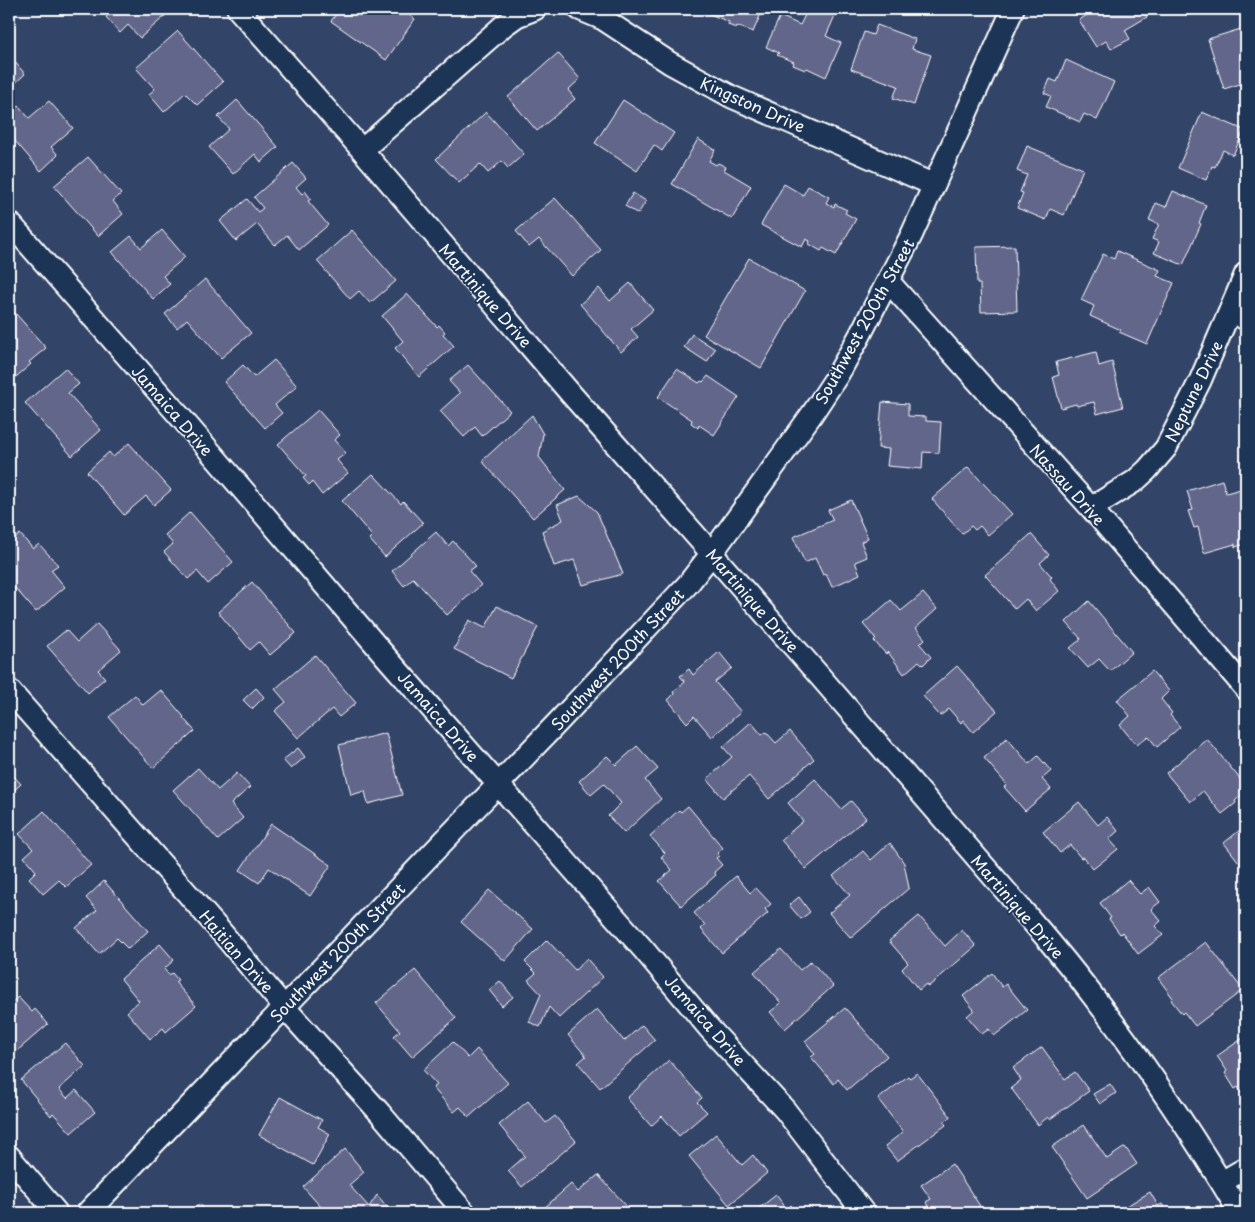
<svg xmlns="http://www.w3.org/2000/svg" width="1255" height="1222" viewBox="0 0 1255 1222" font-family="'Playpen Sans',sans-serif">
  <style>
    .building { fill: #62668b; stroke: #fff }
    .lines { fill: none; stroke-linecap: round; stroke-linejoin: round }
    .minor-casing { stroke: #fff; stroke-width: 25 }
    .minor { stroke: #1d3557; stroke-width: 21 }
    .labels { text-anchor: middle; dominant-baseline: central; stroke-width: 4; stroke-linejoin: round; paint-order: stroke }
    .street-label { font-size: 16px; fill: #fff; stroke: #1d3557 }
  </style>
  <rect width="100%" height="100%" fill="#324467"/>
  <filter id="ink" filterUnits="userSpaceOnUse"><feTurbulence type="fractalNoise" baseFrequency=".02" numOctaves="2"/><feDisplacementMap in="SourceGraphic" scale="10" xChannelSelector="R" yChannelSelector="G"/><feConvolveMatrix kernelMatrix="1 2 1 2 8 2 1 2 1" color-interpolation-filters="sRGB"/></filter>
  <g filter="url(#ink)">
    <path class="building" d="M115,9H159L165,16L140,38L128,25L120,33L106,17Z
      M340,9H400L415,19L386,60L331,21Z
      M698,9H763L753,32L737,26L736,28L728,25L729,22Z
      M808,9H832L837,11L826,36L841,43L826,77L807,68L805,70L793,65L794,62L777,55L779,53L766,47L780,16L800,25Z
      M1090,9H1143L1147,17L1125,30L1130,39L1111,49L1106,41L1096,47L1079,20L1092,12Z
      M877,25L915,39L912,49L931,55L914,105L893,98L898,86L851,69L864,32L873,35Z
      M1244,28L1246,37V82L1224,89L1208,39Z
      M178,31L223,82L197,105L185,93L164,112L149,94L155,89L136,68Z
      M558,53L580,79L568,90L575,99L537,131L508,97Z
      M9,55L25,74L9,89Z
      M1066,60L1114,82L1097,120L1084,114L1080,122L1046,107L1051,96L1044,93L1050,79L1057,82Z
      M237,100L278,147L261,162L255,154L233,174L209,147L229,129L218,117Z
      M623,100L674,133L662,151L654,145L637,171L595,143Z
      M49,101L73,128L51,147L58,155L41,171L9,134V115L19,106L29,118Z
      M486,112L524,154L508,168L502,161L488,173L480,164L459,183L436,159Z
      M1202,112L1244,130L1233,155L1223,150L1215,167L1212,166L1206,180L1178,168Z
      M698,139L715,150L709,161L716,165L718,163L726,167L724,170L751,186L732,219L672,184Z
      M1027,146L1083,169L1064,215L1050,209L1046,220L1017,208L1023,193L1020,192L1027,175L1017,171Z
      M88,157L121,194L113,201L123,214L98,236L54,186Z
      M293,163L306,178L296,187L302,194L305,191L311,199L308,201L328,225L299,250L287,235L275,245L257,224L236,241L220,221L247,199L258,212L263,208L254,197Z
      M784,184L803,195L808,186L829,197L826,203L834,207L835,204L847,210L845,213L856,219L836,255L823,248L821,251L809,244L810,241L806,239L802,247L761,225Z
      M1173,191L1206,205L1199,223L1201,224L1183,265L1154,253L1159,242L1152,239L1159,224L1149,220L1156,203L1166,207Z
      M633,193L646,201L638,214L625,206Z
      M555,198L601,250L572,276L539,239L529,247L516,231Z
      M162,230L185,257L163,276L170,284L153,299L112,252L131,236L141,248Z
      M352,230L396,281L370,303L359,291L350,299L317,261Z
      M1015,246L1017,311L981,312L980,284H977L976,247Z
      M1117,251L1160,270L1157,276L1174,283L1147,344L1119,332L1121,330L1090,316L1094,306L1081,300L1103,254L1114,259Z
      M749,258L805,291L761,368L704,335Z
      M205,279L251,333L221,358L187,319L177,328L165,314Z
      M630,283L653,310L631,329L638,337L621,352L580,304L599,288L610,301Z
      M407,294L437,327L439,325L445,332L443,334L454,346L419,377L395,348L403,341L382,316Z
      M9,306L46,348L29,362L31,364L10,382L9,381Z
      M692,334L715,349L707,362L684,347Z
      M1096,352L1099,366L1112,362L1123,407L1097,414L1094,402L1077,406L1076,404L1061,408L1053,377L1059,375L1056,362Z
      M274,360L297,386L275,405L282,413L265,428L224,382L243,365L254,377Z
      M468,365L510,411L482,436L475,427L464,437L440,411L460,393L449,381Z
      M65,368L79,384L68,393L101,430L72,456L25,403Z
      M677,369L699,383L701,381L703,382L708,376L739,397L714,435L699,425L698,428L691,423L692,420L658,397Z
      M882,402L908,404V416L926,417V421L941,422L939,453L923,452L922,469L887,466L889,449L878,448Z
      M318,410L340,435L334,440L346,453L337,460L348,473L322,495L312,482L309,485L303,478L306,476L278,444Z
      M1246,414V437L1241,415Z
      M532,415L543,434L539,457L565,490L533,518L482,461Z
      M129,443L171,490L154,505L146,496L124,515L87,472L109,452L113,457Z
      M968,467L1012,514L988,535L980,526L975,530L971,526L962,534L932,499Z
      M373,474L401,504L403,501L423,523L385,557L369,539L372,536L342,501Z
      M1222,480L1226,493L1241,489L1246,505V528L1242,529L1246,544L1235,547V544L1204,553L1198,527L1194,528L1188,511L1193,510L1187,491Z
      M579,496L597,512L623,574L583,585L574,560L554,566L542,531L563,520L557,505Z
      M851,500L868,538L861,542L867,557L855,562L860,574L832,587L826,574L823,575L815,558L805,563L793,537L833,520L828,510Z
      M190,512L233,562L208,584L197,571L188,579L164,552L173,544L165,535Z
      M436,532L448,546L453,541L476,566L469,571L481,585L447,615L413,578L404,586L392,571Z
      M20,534L33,549L39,544L58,565L51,570L65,587L36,612L15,588L10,592L9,591V543Z
      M1031,534L1049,555L1040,563L1052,577L1050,579L1059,591L1036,611L1026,599L1015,609L985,575Z
      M252,582L296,633L270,655L259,642L250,650L218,612Z
      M923,593L937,609L916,628L925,639L920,644L931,657L923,665L919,661L904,674L888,652L886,654L874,641L876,639L863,624L891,600L901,611Z
      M1089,601L1132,652L1110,671L1099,659L1088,668L1070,648L1081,639L1066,622Z
      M497,606L538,627L511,678L454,649L469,620L485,628Z
      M97,624L121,650L98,670L105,678L88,693L47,646L66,630L77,642Z
      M719,652L732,668L715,682L741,712L712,737L694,716L687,723L668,700L674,694L673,692L685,682L680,676L689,669L693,675Z
      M315,655L356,703L339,717L332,709L298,738L275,711L286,702L275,689Z
      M957,666L997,711L973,732L963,720L961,723L949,709L940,716L923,696Z
      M1152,671L1169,691L1161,699L1172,713L1170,715L1180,727L1157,747L1148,736L1137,745L1128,735L1120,725L1130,716L1117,700Z
      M256,688L264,697L252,709L243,700Z
      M161,690L184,717L183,718L195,731L153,768L109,717L135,695L143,705Z
      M751,722L762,735L766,732L776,743L790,731L814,759L769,799L749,776L723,798L707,779L732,757L723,747Z
      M386,733L402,795L368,804L365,791L351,795L339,745Z
      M1007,738L1029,764L1038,756L1051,771L1042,779L1051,789L1025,811L1004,787L1007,785L984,758Z
      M1207,739L1246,786V791L1235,801L1236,803L1222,814L1203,791L1190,802L1166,773Z
      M637,746L658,769L645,780L661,799L624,833L608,816L621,803L604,784L591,795L579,781L607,756L616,765Z
      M298,748L305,757L291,769L283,760Z
      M198,768L218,790L237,773L250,787L231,804L243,818L218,840L173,790Z
      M9,771L21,784L9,795Z
      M815,779L841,809L851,801L866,818L806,869L781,840L803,821L788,803Z
      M1079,802L1098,825L1107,817L1118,831L1109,839L1118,849L1093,869L1083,857L1081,858L1070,845L1060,853L1043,832Z
      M688,806L723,848L717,853L719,856L716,858L722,865L714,872L716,875L681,906L659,881L672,870L661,857L665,853L650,836L679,810L681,812Z
      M44,811L91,865L66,887L59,880L43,894L29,878L36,871L24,857L33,849L19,834Z
      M271,824L331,865L310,896L269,868L259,883L240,870Z
      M1246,825V871L1224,843Z
      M890,843L904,863L909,888L851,938L829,913L850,895L833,876L863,851L871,860Z
      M736,876L750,893L756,888L771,904L765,909L768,913L722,953L701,929L705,925L694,913Z
      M1128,880L1140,894L1149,887L1160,902L1151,909L1161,921L1155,926L1163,935L1138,954L1122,932L1120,934L1109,919L1111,918L1100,903Z
      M104,881L148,931L128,949L117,938L99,954L76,928L97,910L86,898Z
      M489,890L533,929L505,961L461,922Z
      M799,897L810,912L801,919L789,905Z
      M919,916L945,946L962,930L976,946L928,987L926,984L919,990L902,969L908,963L889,941Z
      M547,940L575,970L587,959L603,977L559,1018L549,1007L540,1027L529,1022L541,994L528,980L536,973L525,962Z
      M1206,942L1243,990L1195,1026L1184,1012L1182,1014L1171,1000L1173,998L1158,978Z
      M160,944L174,960L164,969L169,975L172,973L178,980L175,982L196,1006L166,1032L163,1028L150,1039L127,1012L139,1001L121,979Z
      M781,949L800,970L811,961L833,986L785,1029L770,1012L781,1003L754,972Z
      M415,970L456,1018L412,1057L394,1036L400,1031L376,1003Z
      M992,973L1002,987L1006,984L1027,1010L994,1036L989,1029L982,1034L967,1016L974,1010L963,996Z
      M500,981L513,997L502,1006L489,990Z
      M18,997L32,1012L35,1009L48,1024L9,1058V1005Z
      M845,1008L887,1056L847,1090L838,1079L834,1084L811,1057L815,1054L805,1041Z
      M597,1009L624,1041L642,1025L655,1040L600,1088L578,1063L586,1056L568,1035Z
      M1246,1036V1100L1238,1087L1235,1089L1225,1073L1227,1071L1217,1056Z
      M453,1042L468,1058L477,1049L508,1083L469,1117L460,1107L454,1112L433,1088L437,1085L423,1070Z
      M65,1043L85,1066L59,1089L67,1098L76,1090L95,1112L71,1133L53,1113L51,1116L21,1080Z
      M1042,1047L1065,1079L1075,1072L1089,1091L1050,1119L1048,1117L1038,1125L1011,1088L1021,1080L1013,1068Z
      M669,1060L702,1098L697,1102L707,1112L679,1136L662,1116L651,1126L627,1098Z
      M917,1073L951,1117L944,1122L946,1125L897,1161L885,1146L903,1132L878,1099L908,1076L910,1078Z
      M1110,1084L1116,1093L1100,1104L1093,1094Z
      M280,1097L322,1120L318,1127L330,1134L313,1165L259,1135Z
      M528,1101L546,1123L555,1116L576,1141L522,1187L508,1171L525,1156L499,1125Z
      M1084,1125L1107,1159L1125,1147L1137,1164L1087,1198L1052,1147Z
      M716,1134L742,1165L753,1155L767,1173L729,1205L689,1156Z
      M345,1149L364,1172L349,1185L369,1207L377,1195L390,1210L386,1213H314L321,1207L303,1187Z
      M952,1164L980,1206L978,1208L982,1213H934L926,1202L931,1199L921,1185Z
      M598,1175L633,1213H547L543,1209L571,1184L578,1192Z
      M1150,1192L1158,1206L1162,1204L1168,1213H1119L1118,1211Z
      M776,1195L787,1209L791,1205L797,1213H753Z
      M200,1204L207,1213H188Z"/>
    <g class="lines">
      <defs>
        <path id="minor" d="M238,9L362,150L571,394L817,673L1049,941C1120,1026 1183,1118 1240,1213
          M579,9L603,19L670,63L732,97L934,185
          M362,150L503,26L517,16L535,9
          M9,222L183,420L387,658L644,950L709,1028L785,1110L864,1213
          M888,281L1091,508L1246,689
          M1230,311L1246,319
          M1091,508L1135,481L1147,470L1166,448L1200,381L1246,273
          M9,690L223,934L284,1007L380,1113L465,1213
          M9,1156L57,1213
          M1222,1182L1246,1168
          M87,1213L558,722L688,584L712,553L812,414L837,376L859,337L912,234L1013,9"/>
      </defs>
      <use href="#minor" class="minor-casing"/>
      <use href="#minor" class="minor"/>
    </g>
  </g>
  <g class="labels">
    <g class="street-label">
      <text transform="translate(753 104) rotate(24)">Kingston Drive</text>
      <text transform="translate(486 295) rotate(49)">Martinique Drive</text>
      <text transform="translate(864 321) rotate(-61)">Southwest 200th Street</text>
      <text transform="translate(1193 391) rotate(-64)">Neptune Drive</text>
      <text transform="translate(173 410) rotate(49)">Jamaica Drive</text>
      <text transform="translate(1068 484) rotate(48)">Nassau Drive</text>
      <text transform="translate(753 600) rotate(49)">Martinique Drive</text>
      <text transform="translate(617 659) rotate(-47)">Southwest 200th Street</text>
      <text transform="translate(439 716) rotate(49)">Jamaica Drive</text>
      <text transform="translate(1018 906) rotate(49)">Martinique Drive</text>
      <text transform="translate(237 951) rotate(49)">Haitian Drive</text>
      <text transform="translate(337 952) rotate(-46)">Southwest 200th Street</text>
      <text transform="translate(706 1020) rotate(49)">Jamaica Drive</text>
    </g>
  </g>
  <rect width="1255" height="1222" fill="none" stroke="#1d3557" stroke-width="30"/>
  <rect x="15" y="15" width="1225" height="1192" fill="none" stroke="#fff" stroke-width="2" filter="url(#ink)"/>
</svg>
